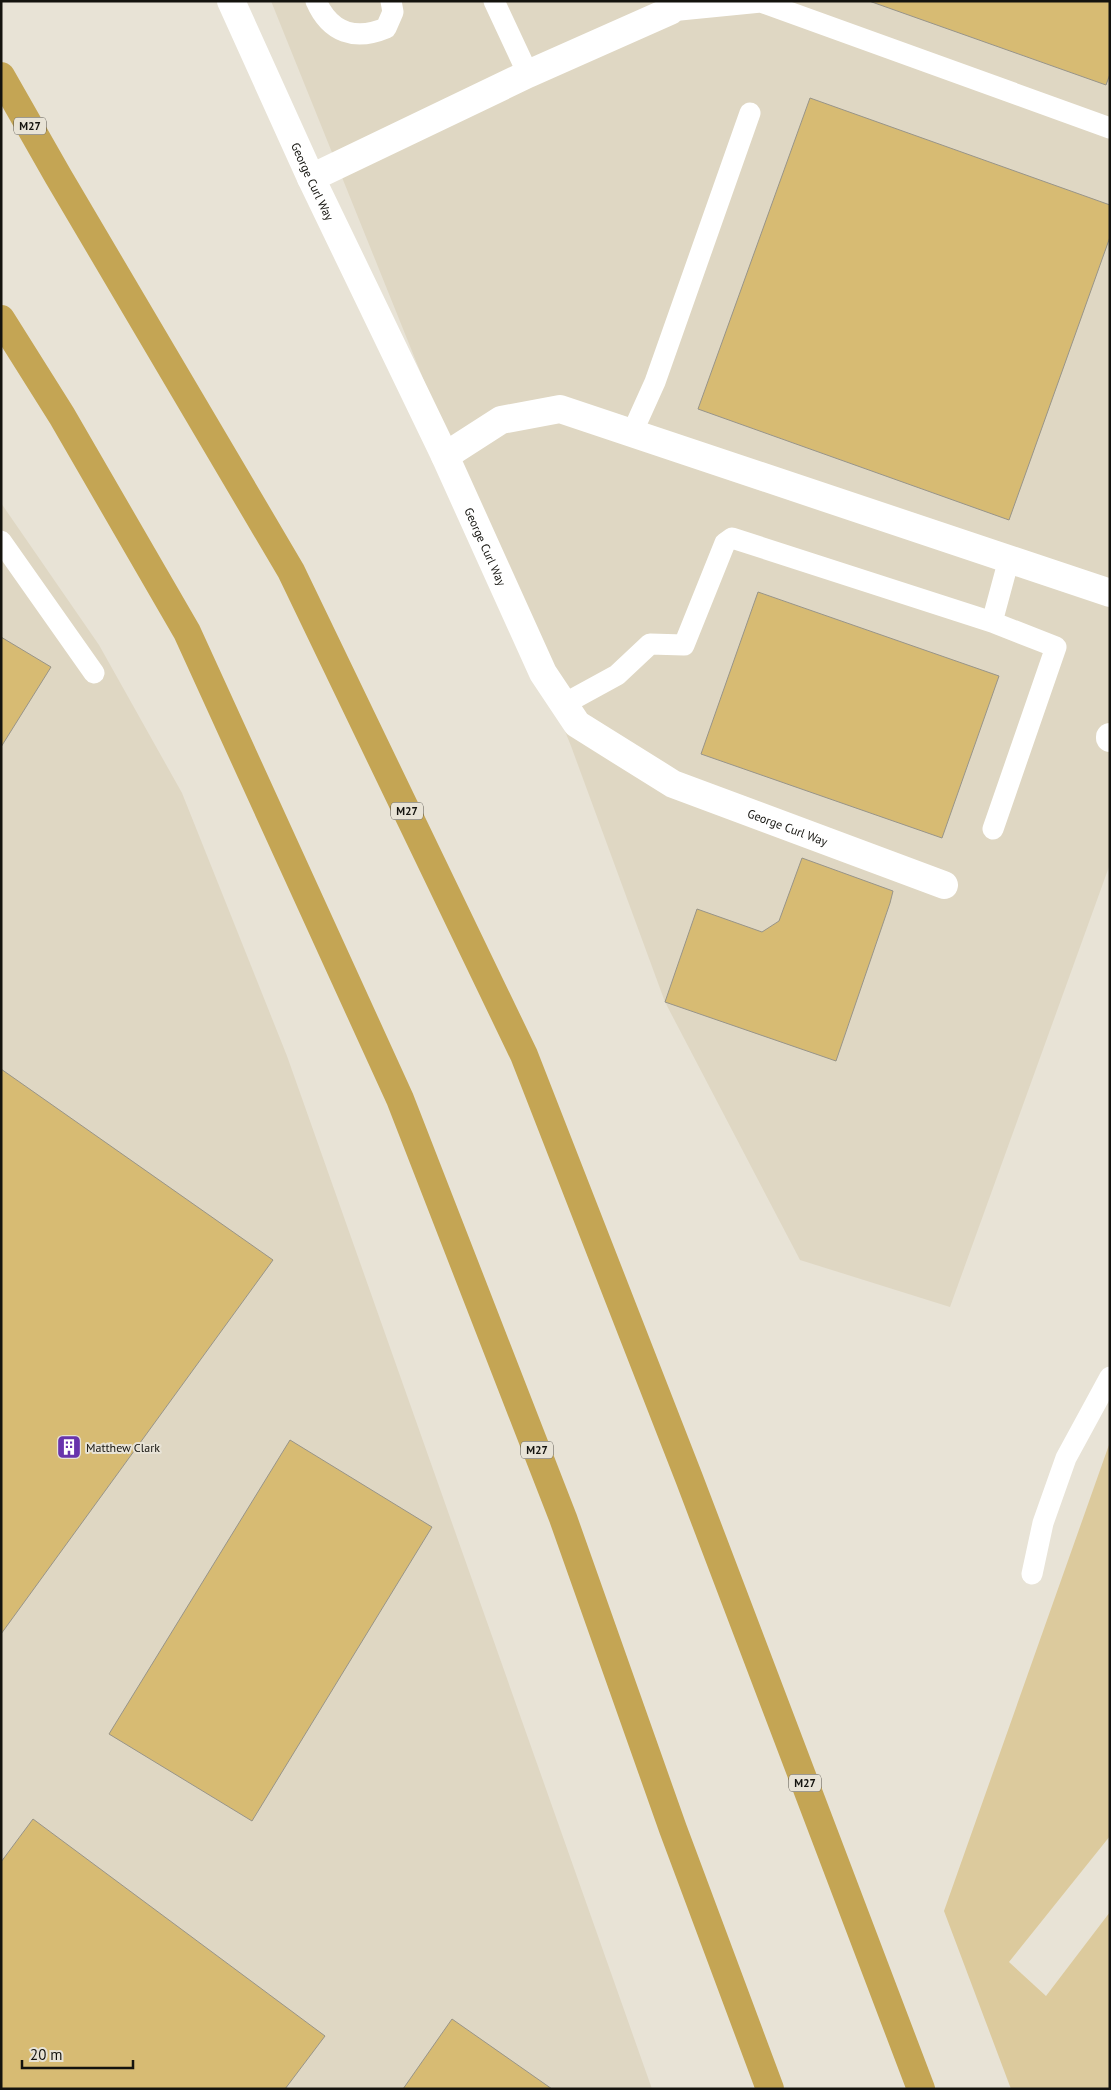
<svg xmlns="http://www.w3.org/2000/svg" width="1111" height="2090" viewBox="0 0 1111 2090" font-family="'PT Sans',sans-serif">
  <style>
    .built { fill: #dfd7c3 }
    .green { fill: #dcca9d }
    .building { fill: #d7bb73; stroke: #989488 }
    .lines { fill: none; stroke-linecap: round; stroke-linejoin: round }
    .service { stroke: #fff; stroke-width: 21 }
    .minor { stroke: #fff; stroke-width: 28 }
    .motorway { stroke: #c4a554; stroke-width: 28 }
    .labels { text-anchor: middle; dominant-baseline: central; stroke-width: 4; stroke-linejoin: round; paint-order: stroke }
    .shield { fill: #e8e3d6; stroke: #54514a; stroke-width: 1 }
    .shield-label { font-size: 11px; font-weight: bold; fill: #14130e }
    .street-label { font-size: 12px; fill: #14130e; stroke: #e8e3d6 }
    .poi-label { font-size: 12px; fill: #14130e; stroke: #e8e3d6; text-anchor: start }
  </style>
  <rect width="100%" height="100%" fill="#e8e3d6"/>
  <path class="built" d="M271,1H1110V864L950,1307L800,1260L665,1002L571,746Z
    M1,503L99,645L182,793L287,1056L652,2089H1Z"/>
  <path class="green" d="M1110,1442V1836L1009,1962L1046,1996L1110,1912V2089H1011L944,1911Z"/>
  <path class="building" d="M869,1H1110V74L1106,85Z
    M810,98L1110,205V237L1009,520L698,409Z
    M758,592L999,676L942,838L701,754Z
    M1,637L51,667L1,747Z
    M802,858L893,891L890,903L836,1061L665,1002L697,909L762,932L779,921Z
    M1,1069L273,1260L1,1634Z
    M290,1440L432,1527L252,1821L109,1734Z
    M33,1819L325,2036L285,2089H1V1862Z
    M452,2019L552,2089H403Z"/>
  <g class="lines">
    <path class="service" d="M316,1C330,33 355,41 386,28L393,12L391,1
      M494,1L528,74
      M670,11L761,2L1110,128
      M632,433L655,382L750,113
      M1,541L94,673
      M992,622L1009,559
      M564,704L617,675L650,644L684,645L725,543L732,538L992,622L1056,647L993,829
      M1032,1574L1043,1523L1066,1458L1110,1377"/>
    <g class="minor">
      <path id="s1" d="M231,1L311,178L445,456L543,673L577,724L673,784L944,885"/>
      <path d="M311,178L528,74L670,11"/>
      <path d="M445,456L501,420L560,409L1110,593"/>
      <path d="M1110,738V737"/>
    </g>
    <path class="motorway" d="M1,76L58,176L291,571L524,1055L689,1478L921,2089
      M1,319L62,416L187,632L400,1099L563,1518L673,1829L770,2089"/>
  </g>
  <defs>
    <symbol id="building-square" viewBox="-11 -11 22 22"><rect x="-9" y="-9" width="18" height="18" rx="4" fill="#6834ac" stroke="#e8e3d6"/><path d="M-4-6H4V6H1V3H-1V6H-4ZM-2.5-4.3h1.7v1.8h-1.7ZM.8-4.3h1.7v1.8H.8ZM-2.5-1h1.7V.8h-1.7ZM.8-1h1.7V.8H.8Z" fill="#fff"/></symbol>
  </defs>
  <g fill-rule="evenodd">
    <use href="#building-square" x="55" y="1433" width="28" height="28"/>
  </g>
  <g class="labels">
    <g class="shield">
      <rect x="14" y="117.5" width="32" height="17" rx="4"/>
      <rect x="391" y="802.5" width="32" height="17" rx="4"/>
      <rect x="521" y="1441.5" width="32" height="17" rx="4"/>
      <rect x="789" y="1774.5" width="32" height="17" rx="4"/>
    </g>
    <g class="shield-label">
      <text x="30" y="126">M27</text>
      <text x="407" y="811">M27</text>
      <text x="537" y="1450">M27</text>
      <text x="805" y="1783">M27</text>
    </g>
    <g class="street-label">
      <text stroke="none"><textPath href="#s1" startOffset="198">George Curl Way</textPath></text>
      <text stroke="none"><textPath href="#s1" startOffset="602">George Curl Way</textPath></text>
      <text stroke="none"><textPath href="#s1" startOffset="1038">George Curl Way</textPath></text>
    </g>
    <g class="poi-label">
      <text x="86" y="1447">Matthew Clark</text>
    </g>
  </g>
  <rect width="1111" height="2090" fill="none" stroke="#14130e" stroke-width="5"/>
  <path d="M22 2060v8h111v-8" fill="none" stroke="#14130e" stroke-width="2.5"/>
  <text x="30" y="2060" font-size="15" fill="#14130e" stroke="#e8e3d6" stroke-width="4" paint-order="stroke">20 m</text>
</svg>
